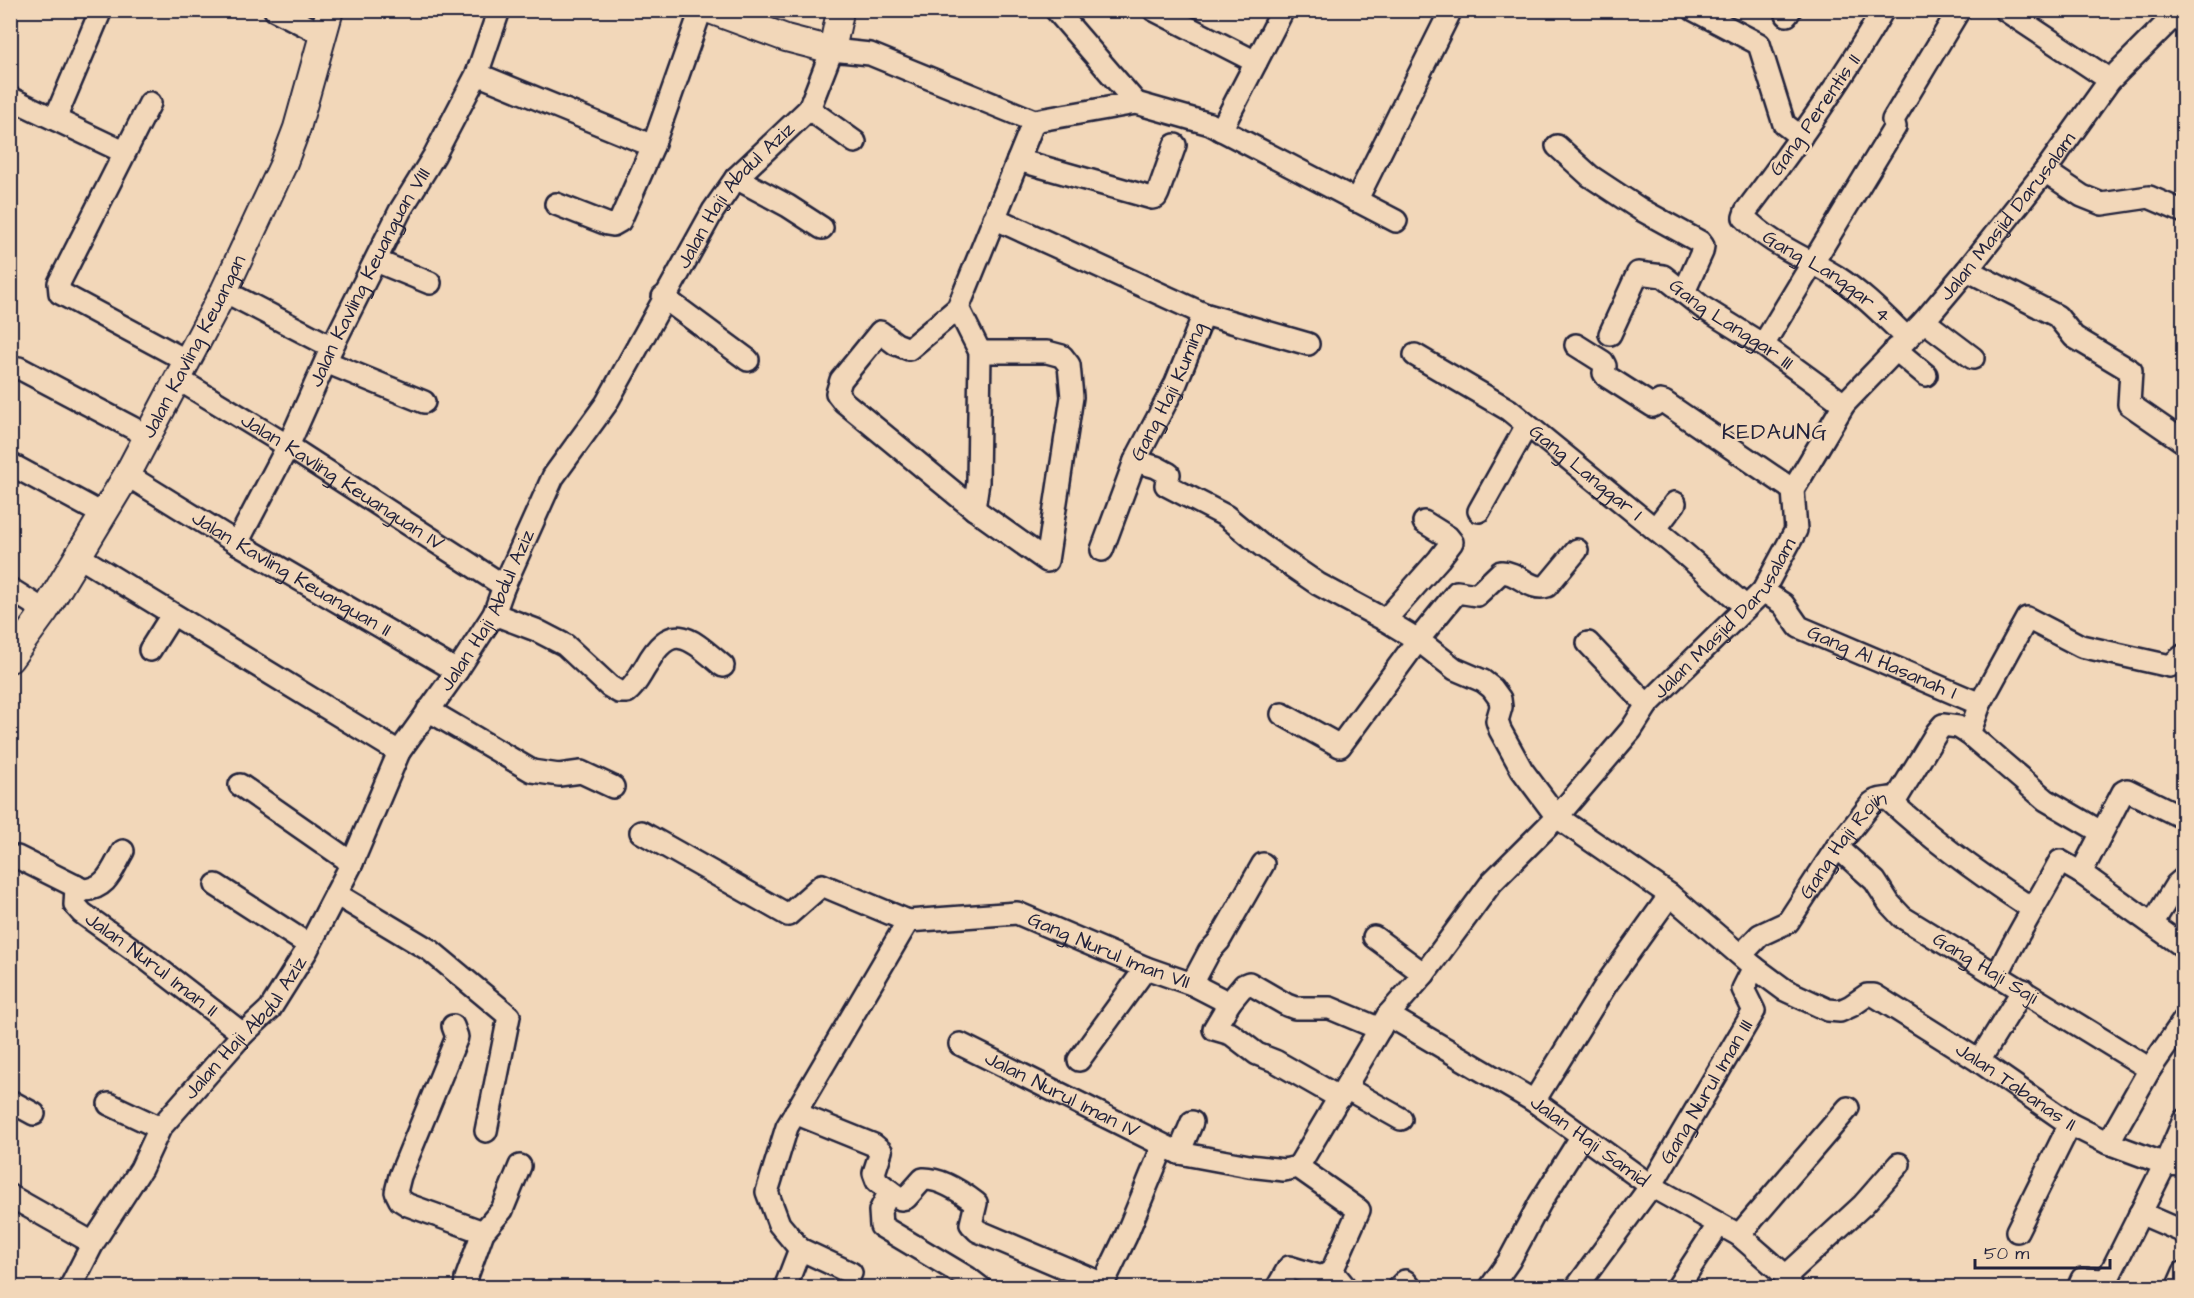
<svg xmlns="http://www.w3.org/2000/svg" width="2194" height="1298" viewBox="0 0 2194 1298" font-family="'Architects Daughter',sans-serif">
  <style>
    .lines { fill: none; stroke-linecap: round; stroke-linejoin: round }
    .minor-casing { stroke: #22223b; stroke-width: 26 }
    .tertiary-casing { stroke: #22223b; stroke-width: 30 }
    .minor { stroke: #f2d7b9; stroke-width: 21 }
    .tertiary { stroke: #f2d7b9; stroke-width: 26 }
    .labels { text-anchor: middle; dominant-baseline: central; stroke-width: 5; stroke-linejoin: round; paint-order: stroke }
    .street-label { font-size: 20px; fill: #22223b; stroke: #f2d7b9 }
    .quarter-label { font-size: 22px; letter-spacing: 1.5px; fill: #22223b; stroke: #f2d7b9 }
  </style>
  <rect width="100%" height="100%" fill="#f2d7b9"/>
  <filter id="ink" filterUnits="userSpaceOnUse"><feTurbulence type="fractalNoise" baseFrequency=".0167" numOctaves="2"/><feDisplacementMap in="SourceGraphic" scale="12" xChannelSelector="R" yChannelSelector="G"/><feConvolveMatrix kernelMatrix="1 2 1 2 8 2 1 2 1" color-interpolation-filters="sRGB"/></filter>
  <g filter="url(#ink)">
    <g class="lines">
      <defs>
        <g id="minor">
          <path d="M275,10L324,35"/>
          <path d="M1056,10L1136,103"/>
          <path d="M1154,10L1256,62"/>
          <path d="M1694,10L1759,44L1784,124L1801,137"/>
          <path id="s1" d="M1883,10C1842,81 1795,146 1746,211L1744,217C1769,244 1807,258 1837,277C1863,294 1885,317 1907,338"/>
          <path d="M2005,10L2110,80"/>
          <path d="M1787,15L1790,10"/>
          <path d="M477,74L653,146"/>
          <path d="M10,98L124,152"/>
          <path d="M150,103L59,283L60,293L187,361"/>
          <path d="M809,109L855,142"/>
          <path d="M55,119L101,10"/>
          <path d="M1221,130L1283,10"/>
          <path d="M1557,146L1590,176L1640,209L1700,242L1703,246L1702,252L1684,292"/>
          <path d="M1018,160L1152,198L1156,197L1158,193L1175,145"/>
          <path d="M2045,171L2082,196L2102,204L2149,197L2184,212"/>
          <path d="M736,178L788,206L822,228"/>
          <path d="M1356,201L1451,10"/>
          <path d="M556,204L607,224L613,225L620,221L653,146L701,10"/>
          <path d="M994,218L1204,314L1308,344"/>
          <path d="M376,261L430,283"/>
          <path d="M1967,270L2057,316L2074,337L2131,371L2129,404L2184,442"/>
          <path d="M224,291L332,347"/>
          <path d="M663,297L748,360"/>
          <path d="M958,308L980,352L978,482L974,509"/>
          <path d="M1924,321L1973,358"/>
          <path id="s2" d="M1610,334L1638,273L1663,276L1702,307L1763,345L1844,404"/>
          <path d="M1576,345L1603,362L1605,366L1604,373L1606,376L1653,406L1660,401L1664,402L1793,490"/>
          <path d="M1763,345L1895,127L1893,120L1959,10"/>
          <path d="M1895,349L1926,375"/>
          <path d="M980,352H1047L1062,356L1069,365L1072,397L1047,561L974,509L844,402L837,393L841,380L880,332L896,344L909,349L958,308L1034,121"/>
          <path id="s3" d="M1415,355L1509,410L1672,543L1746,607"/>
          <path d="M326,362L424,402"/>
          <path d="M19,368L148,436"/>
          <path id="s4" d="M178,379L288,446L504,586"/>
          <path id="s5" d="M1135,461L1156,467L1169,474L1166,485L1226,516L1261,545L1318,584L1385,620L1418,640L1455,669L1483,681L1492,688L1500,699L1501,707L1497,721L1500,730L1522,770L1557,817L1670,895L1754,967L1785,990L1828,1010L1840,1011L1851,1006L1867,995H1874L1979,1061L2070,1124L2108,1143L2165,1164L2184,1165"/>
          <path d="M10,464L104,515"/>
          <path id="s6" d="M127,475L237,543L457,671"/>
          <path d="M1479,511L1527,425"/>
          <path d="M1655,529L1675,503"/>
          <path id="s7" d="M237,543L288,446L332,347L400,211L434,156L477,74L499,10"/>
          <path id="s8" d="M1102,550L1135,461L1176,383L1204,314"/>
          <path d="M78,556L399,752"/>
          <path d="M10,589L45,611"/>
          <path id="s9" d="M1763,591L1783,604L1799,627L1980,704"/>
          <path d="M494,614L536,630L565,645L609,686L619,692H627C636,685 640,675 646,666C672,618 691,639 723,666"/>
          <path d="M1385,620L1439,559L1452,542L1448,537L1424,522"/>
          <path d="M1588,643L1647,705"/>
          <path d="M150,650L172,615"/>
          <path d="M428,710L532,771L559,775L581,772L613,787"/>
          <path d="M1282,714L1340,746L1418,640L1457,592L1477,595L1501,572C1518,571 1530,592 1547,586L1577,550"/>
          <path d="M1969,734L1980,704L2027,618L2081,646L2170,666L2184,655"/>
          <path d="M240,785L352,863"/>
          <path d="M1889,800C1931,839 1976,872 2025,904"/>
          <path id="s10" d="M641,832L788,915L822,885L908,921L1017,913L1146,968L1192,984L1227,1002H1230L1244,985L1249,983L1287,1005L1295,1008H1330L1380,1029"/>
          <path id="s11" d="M1837,847L1875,881L1889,903L1902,917L2150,1069"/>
          <path d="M10,859L17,857L83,890C107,889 112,870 123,851"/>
          <path d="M2081,873L2123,792L2127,790L2184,818"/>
          <path d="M216,885L309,945"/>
          <path id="s12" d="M76,886L75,905L82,913L141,955L243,1034"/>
          <path d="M336,894L431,951L509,1016L486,1131"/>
          <path d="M2152,924L2176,885L2184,878"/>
          <path d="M1374,937L1424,974"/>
          <path id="s13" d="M1741,955L1760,935L1788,922L1837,847L1872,803C1879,797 1889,800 1898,796L1937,732L1943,725L1958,727L1969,734L2046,800L2101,832"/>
          <path d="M1998,974C2016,935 2040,899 2060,861L2081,873L2184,947"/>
          <path d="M1192,984L1209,952L1219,941L1263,864"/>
          <path d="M1230,1002L1214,1029L1231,1034L1257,1054L1275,1061L1340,1098"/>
          <path id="s14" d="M1388,1015L1534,1101L1651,1186L1739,1235L1786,1276L1792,1288"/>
          <path d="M453,1026L457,1037L400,1176L396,1192L400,1200L408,1205L483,1232"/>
          <path id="s15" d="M960,1044L1179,1153L1249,1166L1284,1170L1298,1167L1388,1015L1424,974L1492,882L1557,817L1631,730L1647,705L1763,591L1796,530L1793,490L1844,404L1924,321L1967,270L2045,171L2110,80L2180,10"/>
          <path d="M1079,1060L1146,968"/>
          <path d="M1979,1061L2023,990"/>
          <path d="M1346,1088L1401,1119"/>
          <path d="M10,1101L34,1114"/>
          <path d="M1534,1101L1607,983L1670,895"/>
          <path d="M109,1104L160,1128"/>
          <path d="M795,1113L874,1145L881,1151L874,1173L877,1181L890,1191L880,1211L881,1226L968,1278L981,1288"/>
          <path d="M2108,1143L2150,1069L2184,1020"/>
          <path d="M1179,1153L1192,1122"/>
          <path d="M1298,1167L1359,1210L1332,1271L1346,1288"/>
          <path d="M890,1191L901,1199L906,1198L923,1179C941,1178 963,1193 976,1203L971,1224L978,1231L1103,1284"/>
          <path d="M10,1196L93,1243"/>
          <path d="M2140,1213L2184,1232"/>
          <path d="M2017,1231L2070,1124"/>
          <path d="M1739,1235L1848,1108"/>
          <path d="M851,1273L800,1249L779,1224L767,1192L787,1127L908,921"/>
          <path d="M1786,1276L1863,1205L1899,1164"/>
          <path id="s16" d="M70,1288L93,1243L141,1169L160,1128L243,1034L270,1009L307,950L352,863L399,752L457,671L494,614L504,586L553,477L606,404L713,211L736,178L809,109L832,50L870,54L1034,121L1136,103L1210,124L1396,221"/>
          <path d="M465,1288L466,1279L483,1232L502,1210L520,1166"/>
          <path d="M785,1288L800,1249"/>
          <path d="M1101,1288L1126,1236L1163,1146"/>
          <path d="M1277,1288L1289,1267L1322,1277L1332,1271"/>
          <path d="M1398,1288L1405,1281L1411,1288"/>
          <path d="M1490,1288L1509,1261L1540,1203L1582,1136"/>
          <path id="s17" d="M1576,1288L1651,1186L1754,1011L1743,989L1754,967"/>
          <path d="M1677,1288L1719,1224"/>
          <path d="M2078,1288L2082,1279L2106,1280L2110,1274L2165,1164L2184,1120"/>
          <path d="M2177,1288L2184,1272"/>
        </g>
        <g id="tertiary">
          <path d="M710,10L786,38L832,50L839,17L838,10"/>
          <path id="s18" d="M10,659L45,611L127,475L224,291L283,165L297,128L330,10"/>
        </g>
      </defs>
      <use href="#minor" class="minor-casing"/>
      <use href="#tertiary" class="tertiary-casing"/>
      <use href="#minor" class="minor"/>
      <use href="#tertiary" class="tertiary"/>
    </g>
  </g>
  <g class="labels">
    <g class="street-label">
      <text transform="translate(1815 115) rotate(-55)">Gang Perentis II</text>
      <text stroke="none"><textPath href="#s16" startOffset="1288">Jalan Haji Abdul Aziz</textPath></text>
      <text stroke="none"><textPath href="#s15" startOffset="1568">Jalan Masjid Darusalam</textPath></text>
      <text stroke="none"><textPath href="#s1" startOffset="352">Gang Langgar 4</textPath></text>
      <text stroke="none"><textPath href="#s7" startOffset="297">Jalan Kavling Keuanguan VIII</textPath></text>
      <text stroke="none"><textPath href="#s2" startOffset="176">Gang Langgar III</textPath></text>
      <text stroke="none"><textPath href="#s18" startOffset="363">Jalan Kavling Keuangan</textPath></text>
      <text stroke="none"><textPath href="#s8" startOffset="172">Gang Haji Kuming</textPath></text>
      <text stroke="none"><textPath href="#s3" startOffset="208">Gang Langgar I</textPath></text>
      <text stroke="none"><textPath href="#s4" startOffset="194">Jalan Kavling Keuanguan IV</textPath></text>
      <text stroke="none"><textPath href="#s6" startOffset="192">Jalan Kavling Keuanguan II</textPath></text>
      <text stroke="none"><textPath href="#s16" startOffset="802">Jalan Haji Abdul Aziz</textPath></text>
      <text stroke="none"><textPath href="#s15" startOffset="1064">Jalan Masjid Darusalam</textPath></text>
      <text stroke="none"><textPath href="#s9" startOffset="142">Gang Al Hasanah I</textPath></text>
      <text stroke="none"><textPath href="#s13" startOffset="154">Gang Haji Rojin</textPath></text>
      <text stroke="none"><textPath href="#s10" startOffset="516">Gang Nurul Iman VII</textPath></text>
      <text stroke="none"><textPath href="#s12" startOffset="116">Jalan Nurul Iman II</textPath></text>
      <text stroke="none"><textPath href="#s11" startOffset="194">Gang Haji Saji</textPath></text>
      <text stroke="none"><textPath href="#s16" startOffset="316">Jalan Haji Abdul Aziz</textPath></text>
      <text stroke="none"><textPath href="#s5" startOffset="1137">Jalan Tabanas II</textPath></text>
      <text stroke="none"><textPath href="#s17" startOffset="236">Gang Nurul Iman III</textPath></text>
      <text stroke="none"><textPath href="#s15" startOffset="114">Jalan Nurul Iman IV</textPath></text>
      <text stroke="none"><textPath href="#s14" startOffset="238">Jalan Haji Samid</textPath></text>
    </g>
    <g class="quarter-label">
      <text x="1775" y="432">KEDAUNG</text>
    </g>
  </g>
  <rect width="2194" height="1298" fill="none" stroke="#f2d7b9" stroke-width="36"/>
  <rect x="18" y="18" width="2158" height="1262" fill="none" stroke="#22223b" stroke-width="2" filter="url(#ink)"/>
  <path d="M1975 1259v9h135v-9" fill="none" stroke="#22223b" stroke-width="3"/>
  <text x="1984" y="1259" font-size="18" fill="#22223b" stroke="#f2d7b9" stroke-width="4.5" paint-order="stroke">50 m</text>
</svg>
